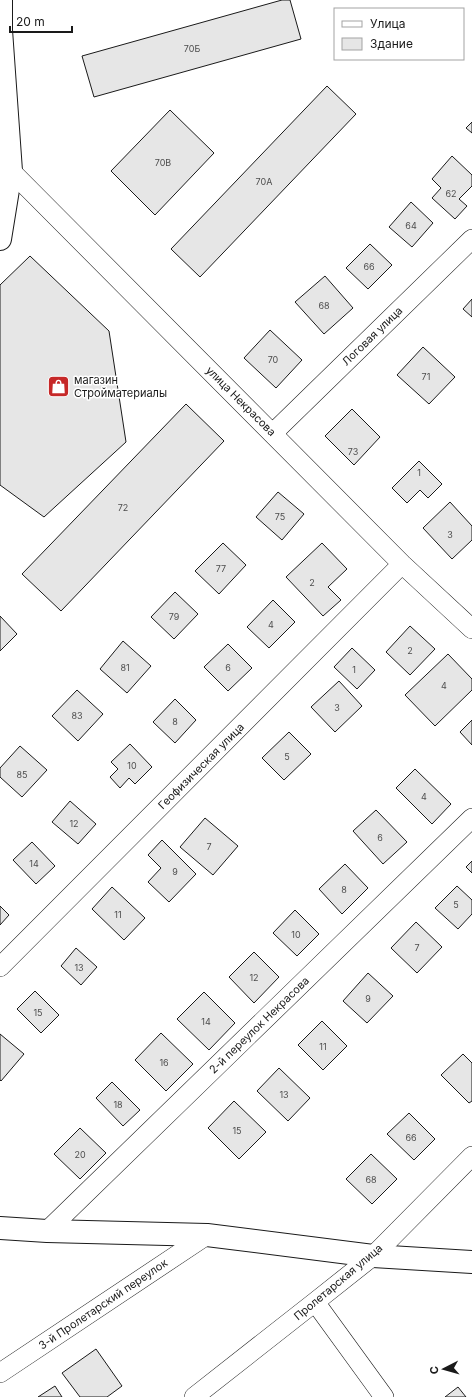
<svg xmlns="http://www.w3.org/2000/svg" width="472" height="1397" viewBox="0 0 472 1397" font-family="Inter,sans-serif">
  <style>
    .building { fill: #e6e6e6; stroke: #1a1a1a }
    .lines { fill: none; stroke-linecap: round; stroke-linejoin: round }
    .minor-casing { stroke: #1a1a1a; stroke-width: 20 }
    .tertiary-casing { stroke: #1a1a1a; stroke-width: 24 }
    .secondary-casing { stroke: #1a1a1a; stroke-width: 24 }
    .minor { stroke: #fff; stroke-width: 19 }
    .tertiary { stroke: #fff; stroke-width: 22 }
    .secondary { stroke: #fff; stroke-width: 22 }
    .labels { text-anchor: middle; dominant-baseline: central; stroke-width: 3; stroke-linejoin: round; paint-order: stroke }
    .number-label { font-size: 9px; fill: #4d4d4d }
    .street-label { font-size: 11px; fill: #1a1a1a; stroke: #fff }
    .poi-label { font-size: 11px; fill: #1a1a1a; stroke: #fff; text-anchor: start }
  </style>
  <rect width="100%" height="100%" fill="#fff"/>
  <path class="building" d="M282,0H290L301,39L94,97L82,56Z
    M327,86L356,114L200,277L171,249Z
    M170,110L214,153L155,215L111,171Z
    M472,122V133L466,128Z
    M452,156L472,175V186L459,199L467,206L455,219L432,198L441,188L432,179Z
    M411,202L433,223L412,247L389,227Z
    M370,244L392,265L368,289L346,268Z
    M30,256L109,331L126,442L44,517L0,485V285Z
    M325,276L353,308L324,334L295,302Z
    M472,299V317L463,309Z
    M270,330L302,360L276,388L244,358Z
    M423,347L455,377L429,404L397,375Z
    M186,404L224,441L61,611L22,574Z
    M352,409L380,437L354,465L325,436Z
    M419,461L442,484L428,498L420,490L407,503L392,488Z
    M278,492L304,514L282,540L256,517Z
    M450,502L472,526V540L452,559L423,528Z
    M223,543L246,565L219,594L195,571Z
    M322,543L347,569L328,587L341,600L323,616L286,577Z
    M175,592L198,614L174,639L151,617Z
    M273,600L295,622L269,648L247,627Z
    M0,616L17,634L0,651Z
    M410,626L435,649L410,675L386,652Z
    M123,641L151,666L127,693L100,669Z
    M228,644L252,668L228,691L204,667Z
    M352,648L375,670L357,689L334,667Z
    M448,654L472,679V690L435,726L405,695Z
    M339,681L362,706L335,732L311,707Z
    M77,690L103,714L78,741L52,716Z
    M175,699L196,720L175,743L153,722Z
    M472,720V745L460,732Z
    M289,732L311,754L284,780L262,758Z
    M130,744L152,767L135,784L129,778L120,788L110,777L118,769L111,762Z
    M20,746L47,770L22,797L0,777V768Z
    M415,769L451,804L432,824L396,788Z
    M70,801L96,824L78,844L52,822Z
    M376,810L407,842L383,864L353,831Z
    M205,818L238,846L213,875L180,847Z
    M162,840L196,874L169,902L148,882L161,868L148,855Z
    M32,842L55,866L36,884L13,860Z
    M472,861V873L466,867Z
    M345,864L368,888L342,914L319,889Z
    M457,886L472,900V914L458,929L435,908Z
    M112,887L145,918L124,940L92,909Z
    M0,906L9,915L0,925Z
    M295,910L319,934L297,956L273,933Z
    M416,922L442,947L417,973L391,948Z
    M76,948L97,967L81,985L61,966Z
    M254,952L279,977L254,1003L229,977Z
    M368,973L393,996L367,1023L343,1001Z
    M35,991L59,1015L41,1033L17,1009Z
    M204,992L235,1023L209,1050L177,1019Z
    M322,1021L347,1046L323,1070L298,1045Z
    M161,1033L193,1064L166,1091L135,1060Z
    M0,1034L24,1054L1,1081L0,1080Z
    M463,1054L472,1063V1101L469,1103L441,1075Z
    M279,1068L310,1098L288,1121L257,1091Z
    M112,1082L140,1110L123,1126L96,1098Z
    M234,1101L266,1132L239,1159L208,1128Z
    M409,1113L435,1139L414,1160L387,1134Z
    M80,1128L106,1153L80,1179L54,1154Z
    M371,1154L397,1179L372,1204L346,1179Z
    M96,1349L122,1386L107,1397H80L62,1373Z
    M55,1386L62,1397H38Z
    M458,1387L466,1397H445Z"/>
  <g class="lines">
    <defs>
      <path id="minor" d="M11,171L402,564L472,629
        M273,433L472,239
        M0,967L402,564
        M47,1231L472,818
        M315,1302L384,1397
        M0,1373L207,1235
        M194,1397L315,1302L373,1256L472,1156"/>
      <path id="tertiary" d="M0,1228L47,1231L207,1235L373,1256L472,1262"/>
      <path id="secondary" d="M0,239L11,171L1,30V0"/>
    </defs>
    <use href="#minor" class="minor-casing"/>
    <use href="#tertiary" class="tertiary-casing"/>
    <use href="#secondary" class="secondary-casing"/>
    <use href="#minor" class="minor"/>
    <use href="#tertiary" class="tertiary"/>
    <use href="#secondary" class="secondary"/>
  </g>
  <defs>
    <symbol id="shop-square" viewBox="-11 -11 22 22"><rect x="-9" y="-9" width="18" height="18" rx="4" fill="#c62828" stroke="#fff"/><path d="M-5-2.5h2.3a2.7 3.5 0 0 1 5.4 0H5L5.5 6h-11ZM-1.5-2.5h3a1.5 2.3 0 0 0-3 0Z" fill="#fff"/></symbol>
  </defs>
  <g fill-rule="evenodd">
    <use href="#shop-square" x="46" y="374" width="25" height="25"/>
  </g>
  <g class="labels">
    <g class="number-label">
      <text x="192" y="48">70Б</text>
      <text x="163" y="162">70В</text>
      <text x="264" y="181">70А</text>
      <text x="451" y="193">62</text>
      <text x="411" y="225">64</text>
      <text x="369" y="266">66</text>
      <text x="324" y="305">68</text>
      <text x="273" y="359">70</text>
      <text x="426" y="376">71</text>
      <text x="353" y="451">73</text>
      <text x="419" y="472">1</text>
      <text x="123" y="507">72</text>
      <text x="280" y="516">75</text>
      <text x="450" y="534">3</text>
      <text x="221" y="568">77</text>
      <text x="312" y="582">2</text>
      <text x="174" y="616">79</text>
      <text x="271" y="624">4</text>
      <text x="410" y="650">2</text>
      <text x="125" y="667">81</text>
      <text x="228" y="667">6</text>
      <text x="354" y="669">1</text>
      <text x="444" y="685">4</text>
      <text x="337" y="707">3</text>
      <text x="77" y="715">83</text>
      <text x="175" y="721">8</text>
      <text x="287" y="756">5</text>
      <text x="132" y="765">10</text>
      <text x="22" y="774">85</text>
      <text x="424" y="796">4</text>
      <text x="74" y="823">12</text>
      <text x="380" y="837">6</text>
      <text x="209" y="846">7</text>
      <text x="34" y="863">14</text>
      <text x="175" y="871">9</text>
      <text x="344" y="889">8</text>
      <text x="456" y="904">5</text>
      <text x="118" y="914">11</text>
      <text x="296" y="934">10</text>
      <text x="417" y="947">7</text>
      <text x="79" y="967">13</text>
      <text x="254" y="977">12</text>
      <text x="368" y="998">9</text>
      <text x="38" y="1012">15</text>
      <text x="206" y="1021">14</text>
      <text x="323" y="1046">11</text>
      <text x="164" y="1062">16</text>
      <text x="284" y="1094">13</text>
      <text x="118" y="1104">18</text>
      <text x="237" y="1130">15</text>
      <text x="411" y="1137">66</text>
      <text x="80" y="1154">20</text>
      <text x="371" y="1179">68</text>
    </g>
    <g class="street-label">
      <text transform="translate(372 336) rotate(-44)">Логовая улица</text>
      <text transform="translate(241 401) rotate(45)">улица Некрасова</text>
      <text transform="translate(201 766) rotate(-45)">Геофизическая улица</text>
      <text transform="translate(259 1025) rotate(-44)">2-й переулок Некрасова</text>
      <text transform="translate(338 1282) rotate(-40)">Пролетарская улица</text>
      <text transform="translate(103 1304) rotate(-34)">3-й Пролетарский переулок</text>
    </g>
    <g class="poi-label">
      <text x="74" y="380">магазин<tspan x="74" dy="13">Стройматериалы</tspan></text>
    </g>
  </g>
  <rect x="334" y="8" width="130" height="52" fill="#ffffff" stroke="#a3a3a3"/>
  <rect x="342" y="21" width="20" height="6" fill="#ffffff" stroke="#a3a3a3"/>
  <text x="370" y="28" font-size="12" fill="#1a1a1a">Улица</text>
  <rect x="342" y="38" width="20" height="12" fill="#e6e6e6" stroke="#a3a3a3"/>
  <text x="370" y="48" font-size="12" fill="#1a1a1a">Здание</text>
  <g transform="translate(444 1369) rotate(264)" stroke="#ffffff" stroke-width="3" paint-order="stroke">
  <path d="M0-3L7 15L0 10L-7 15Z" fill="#1a1a1a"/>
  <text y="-6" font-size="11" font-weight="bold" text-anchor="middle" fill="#1a1a1a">С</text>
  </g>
  <path d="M10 26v6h62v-6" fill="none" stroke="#1a1a1a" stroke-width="2"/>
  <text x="16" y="26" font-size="12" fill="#1a1a1a" stroke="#ffffff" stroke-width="3" paint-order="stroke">20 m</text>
</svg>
